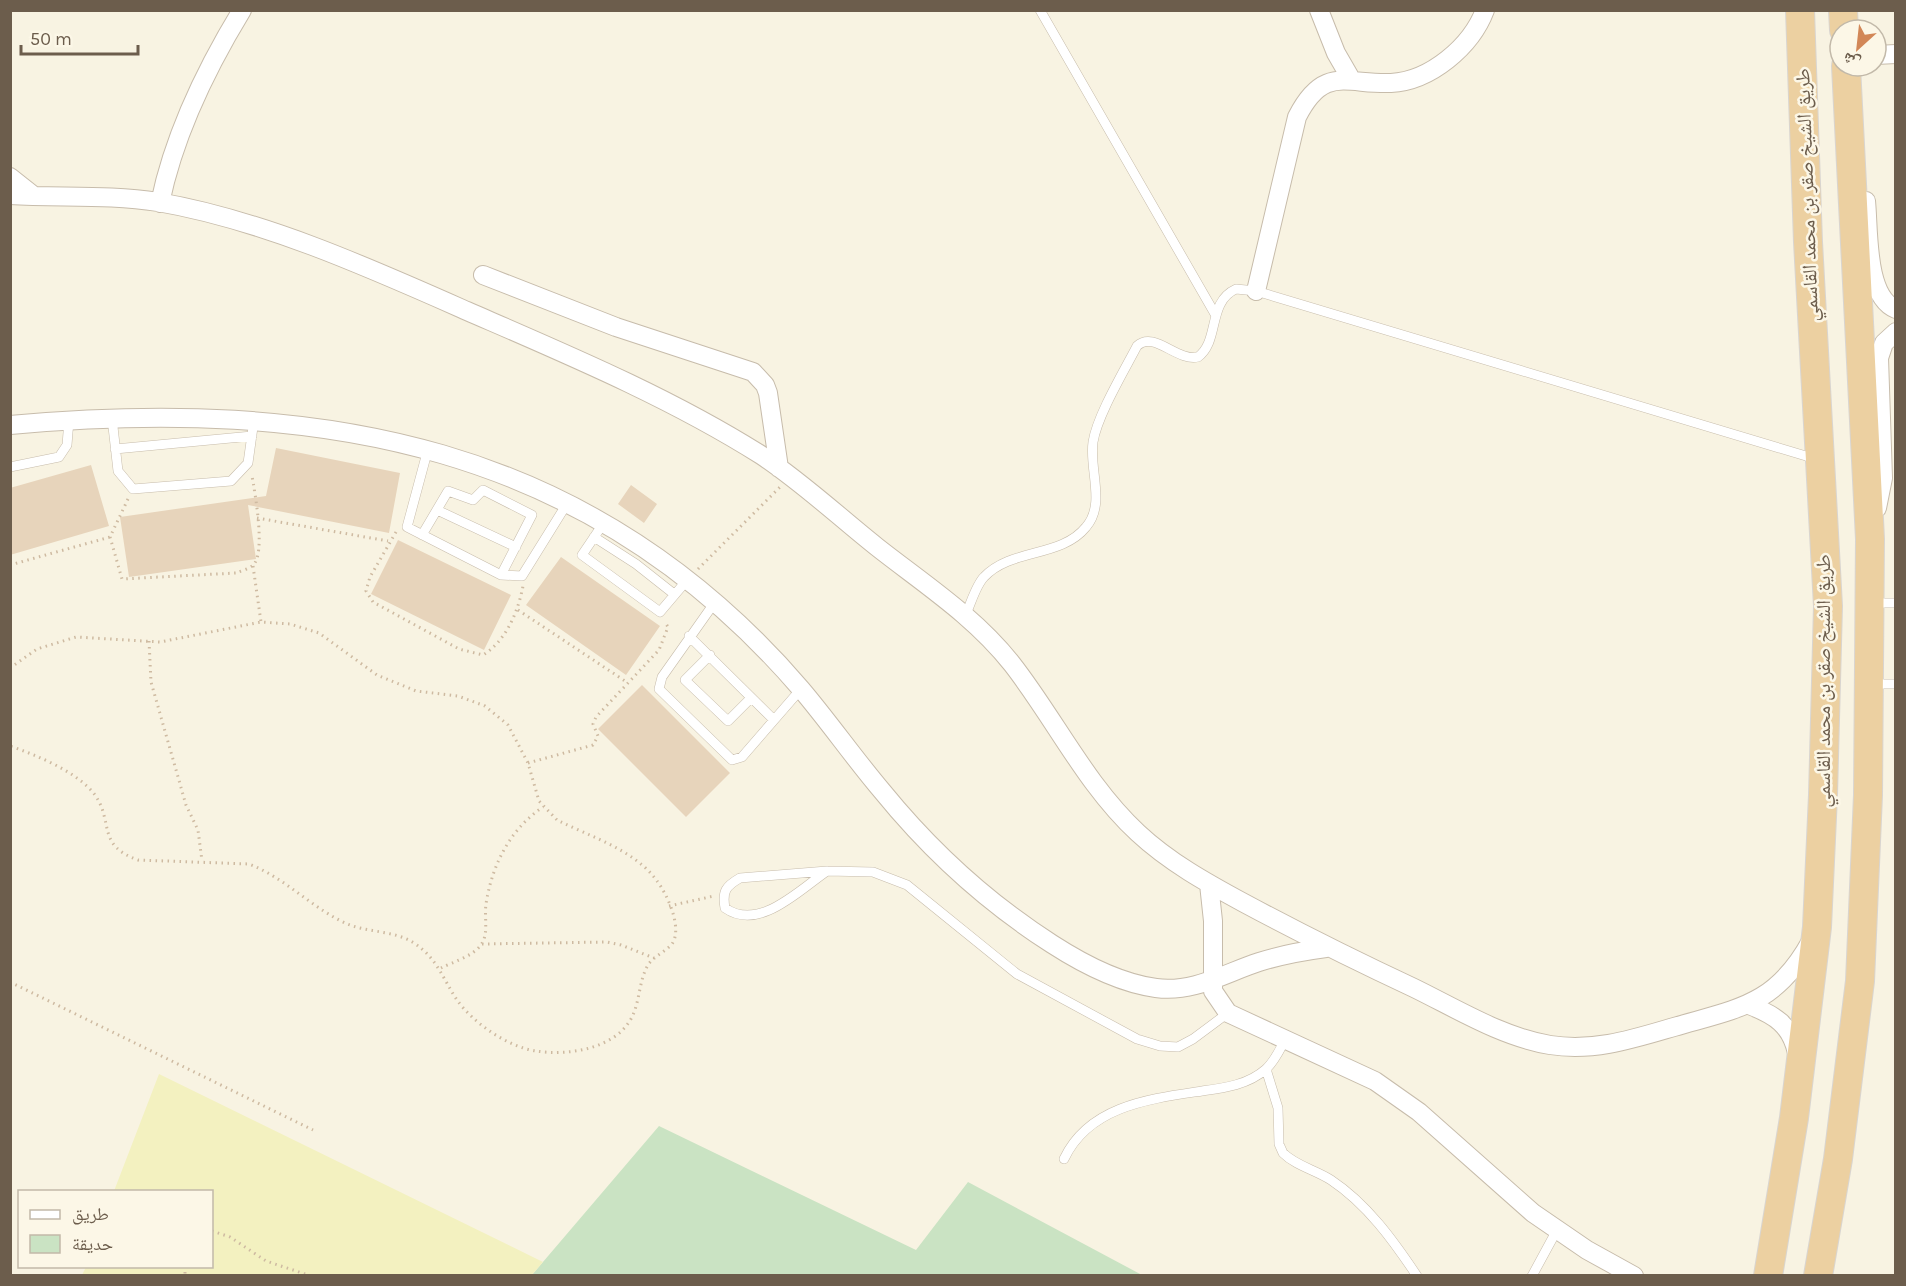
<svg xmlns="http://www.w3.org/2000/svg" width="1906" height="1286" viewBox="0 0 1906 1286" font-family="Karla,'Noto Naskh Arabic',sans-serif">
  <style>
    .green { fill: #cae3c3 }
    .sand { fill: #f3f1c0 }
    .building { fill: #e7d4bb }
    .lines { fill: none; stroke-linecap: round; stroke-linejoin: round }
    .service-casing { stroke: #c7bcab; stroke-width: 10 }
    .minor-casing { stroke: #c7bcab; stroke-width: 20 }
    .trunk-casing { stroke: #d9d5d0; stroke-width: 30 }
    .path { stroke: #cebaa1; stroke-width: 3; stroke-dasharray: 1.5 4.5; stroke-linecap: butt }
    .service { stroke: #fff; stroke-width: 9 }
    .minor { stroke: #fff; stroke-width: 18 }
    .trunk { stroke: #ecd0a1; stroke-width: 28 }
    .labels { text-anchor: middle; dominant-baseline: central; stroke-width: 5; stroke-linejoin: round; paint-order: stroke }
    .street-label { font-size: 20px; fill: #6c5d4c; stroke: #fcf7e7 }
  </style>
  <rect width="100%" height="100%" fill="#f8f3e2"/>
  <path class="green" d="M659,1126L916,1250L968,1182L1142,1275L531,1276Z"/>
  <path class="sand" d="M159,1074L543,1262L531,1276L82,1275L86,1267L212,1266V1192L114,1191Z"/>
  <path class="building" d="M276,448L400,473L389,533L248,505L256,559L129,577L120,517L266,496Z
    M91,465L109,526L10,555V488Z
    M631,485L657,504L644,523L618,504Z
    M398,540L511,595L484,650L371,594Z
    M561,557L660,626L626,675L526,605Z
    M642,685L730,773L686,817L598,729Z"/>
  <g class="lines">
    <defs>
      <path id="service" d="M1040,10L1215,314
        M112,418L118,471L133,489L231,481L248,463L254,420
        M115,449L252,436
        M428,449L407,527L501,575L522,576L568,502
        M10,467L59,457L67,445L69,420
        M437,510L516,547
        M603,524L582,555L660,612L688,579
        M422,535L448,491L473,500L483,490L532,515L501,575
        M594,537L636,564L674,594
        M715,602L662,677L659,689L732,760L742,757L801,689
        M1874,603H1896
        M966,614C971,603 976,585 984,577C1011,548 1061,558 1086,527C1106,504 1089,470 1093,442C1097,416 1124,371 1137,346C1154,330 1177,362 1198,357C1220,341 1207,302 1236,289L1256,291L1816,459
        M689,636L774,720
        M710,655L685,680L728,721L751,698
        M1871,684H1896
        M827,871C799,890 759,932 725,908C722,891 726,886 740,878L827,871L873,872L907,885L1017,974L1137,1039L1160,1046L1178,1047L1193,1039L1228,1013
        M1266,1069L1278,1108L1279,1144L1283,1153C1296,1166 1316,1170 1331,1180C1367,1204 1393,1240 1417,1276
        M1064,1159C1089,1106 1149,1099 1202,1091C1224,1088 1248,1085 1266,1069C1275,1061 1280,1049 1286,1038
        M1532,1276L1557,1230"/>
      <path id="minor" d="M1319,10L1336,53L1351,79
        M1876,55L1896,54
        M10,177L34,196
        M10,195C60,198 109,194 158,202C263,220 370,268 467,311C566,354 669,397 761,455C802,482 838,516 877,547C924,584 974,616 1012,664C1055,719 1086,785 1138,833C1169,862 1207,883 1244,903C1300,933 1356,961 1414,988C1457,1009 1502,1037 1550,1045C1594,1052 1633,1039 1674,1027C1739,1008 1776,1005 1811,941
        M1866,201C1869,229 1865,297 1896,309
        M160,203C174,135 206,69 242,10
        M483,275L616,327L753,372L765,385L768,393L779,468
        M1256,291L1297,117C1324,64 1347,85 1391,83C1430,81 1471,47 1485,10
        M10,425C319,397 590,443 801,689C829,722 854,758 882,791C930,850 988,903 1052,944C1083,964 1119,983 1156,988C1194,993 1225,973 1259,962C1281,955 1303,951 1326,948
        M1877,508L1883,478L1879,358L1884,343L1896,332
        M1209,884L1213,921V991L1228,1013L1375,1081L1419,1112L1533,1213L1587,1250L1634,1276
        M1749,1005C1775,1015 1791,1025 1797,1053"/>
      <path id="trunk" d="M1843,10L1844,30
        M1768,1276L1794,1118L1817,927L1823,795L1828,606L1808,242L1800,10
        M1818,1276L1838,1159L1860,981L1868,795L1870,539L1846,66"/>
    </defs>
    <use href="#service" class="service-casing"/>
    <use href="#minor" class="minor-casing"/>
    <use href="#trunk" class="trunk-casing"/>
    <path class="path" d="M128,499L110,537L122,579L236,573C241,571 249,569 253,565C266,554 255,493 252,476
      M257,518L388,541
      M396,532L370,577L366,591L373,602L459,649L483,655C506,641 518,612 523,586
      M10,565L110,537
      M253,566L261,622
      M698,569L780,487
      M518,610L628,683
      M149,641L151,682L186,805L198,830L202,861
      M10,668L37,649L76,637L160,642L261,622L290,624L319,633L377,675L416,691L458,696L485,706L508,725L528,763L539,801L557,820C591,837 635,850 657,881C667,894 683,928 672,944C665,952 654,956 648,965C639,980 640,1001 632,1017C616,1049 568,1056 536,1051C508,1047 473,1023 457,1000C443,979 437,958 414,943C394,930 367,933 345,923C311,907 285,878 249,864L138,860C96,845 114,822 95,795C78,772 36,755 10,746
      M528,763L593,745L598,736L593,724L596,717L659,650L668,627L665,622
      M669,906L714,896
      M482,944L607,942L621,945L654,958
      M441,968C453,962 473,956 481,945C489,934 484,917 486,904C492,865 510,829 543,807
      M10,982L313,1130
      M212,1231L230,1237L266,1261L311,1276
      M185,1266V1276"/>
    <use href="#service" class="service"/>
    <use href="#minor" class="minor"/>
    <use href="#trunk" class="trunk"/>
  </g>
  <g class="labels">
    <g class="street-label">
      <text transform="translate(1807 195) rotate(-92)">طريق الشيخ صقر بن محمد القاسمي</text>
      <text transform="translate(1823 681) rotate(-90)">طريق الشيخ صقر بن محمد القاسمي</text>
    </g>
  </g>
  <rect width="1906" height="1286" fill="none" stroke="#6c5d4c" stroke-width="24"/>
  <rect x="18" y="1190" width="195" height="78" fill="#fcf7e7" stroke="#c2b9a9" stroke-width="1.5"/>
  <rect x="30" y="1210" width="30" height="9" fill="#ffffff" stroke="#c2b9a9" stroke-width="1.5"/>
  <text x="72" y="1220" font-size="18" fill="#6c5d4c">طريق</text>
  <rect x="30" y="1235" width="30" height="18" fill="#cae3c3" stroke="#c2b9a9" stroke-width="1.5"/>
  <text x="72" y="1250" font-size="18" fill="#6c5d4c">حديقة</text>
  <g transform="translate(1858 48) rotate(207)"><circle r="28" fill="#fcf7e7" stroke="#c2b9a9" stroke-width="1.5"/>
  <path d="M0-4.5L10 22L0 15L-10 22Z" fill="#d28757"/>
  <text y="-9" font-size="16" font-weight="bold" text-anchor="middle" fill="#6c5d4c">ش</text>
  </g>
  <path d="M21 45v9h117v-9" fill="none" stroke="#6c5d4c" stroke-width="3"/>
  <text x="30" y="45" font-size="18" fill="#6c5d4c" stroke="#fcf7e7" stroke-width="4.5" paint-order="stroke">50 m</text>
</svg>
